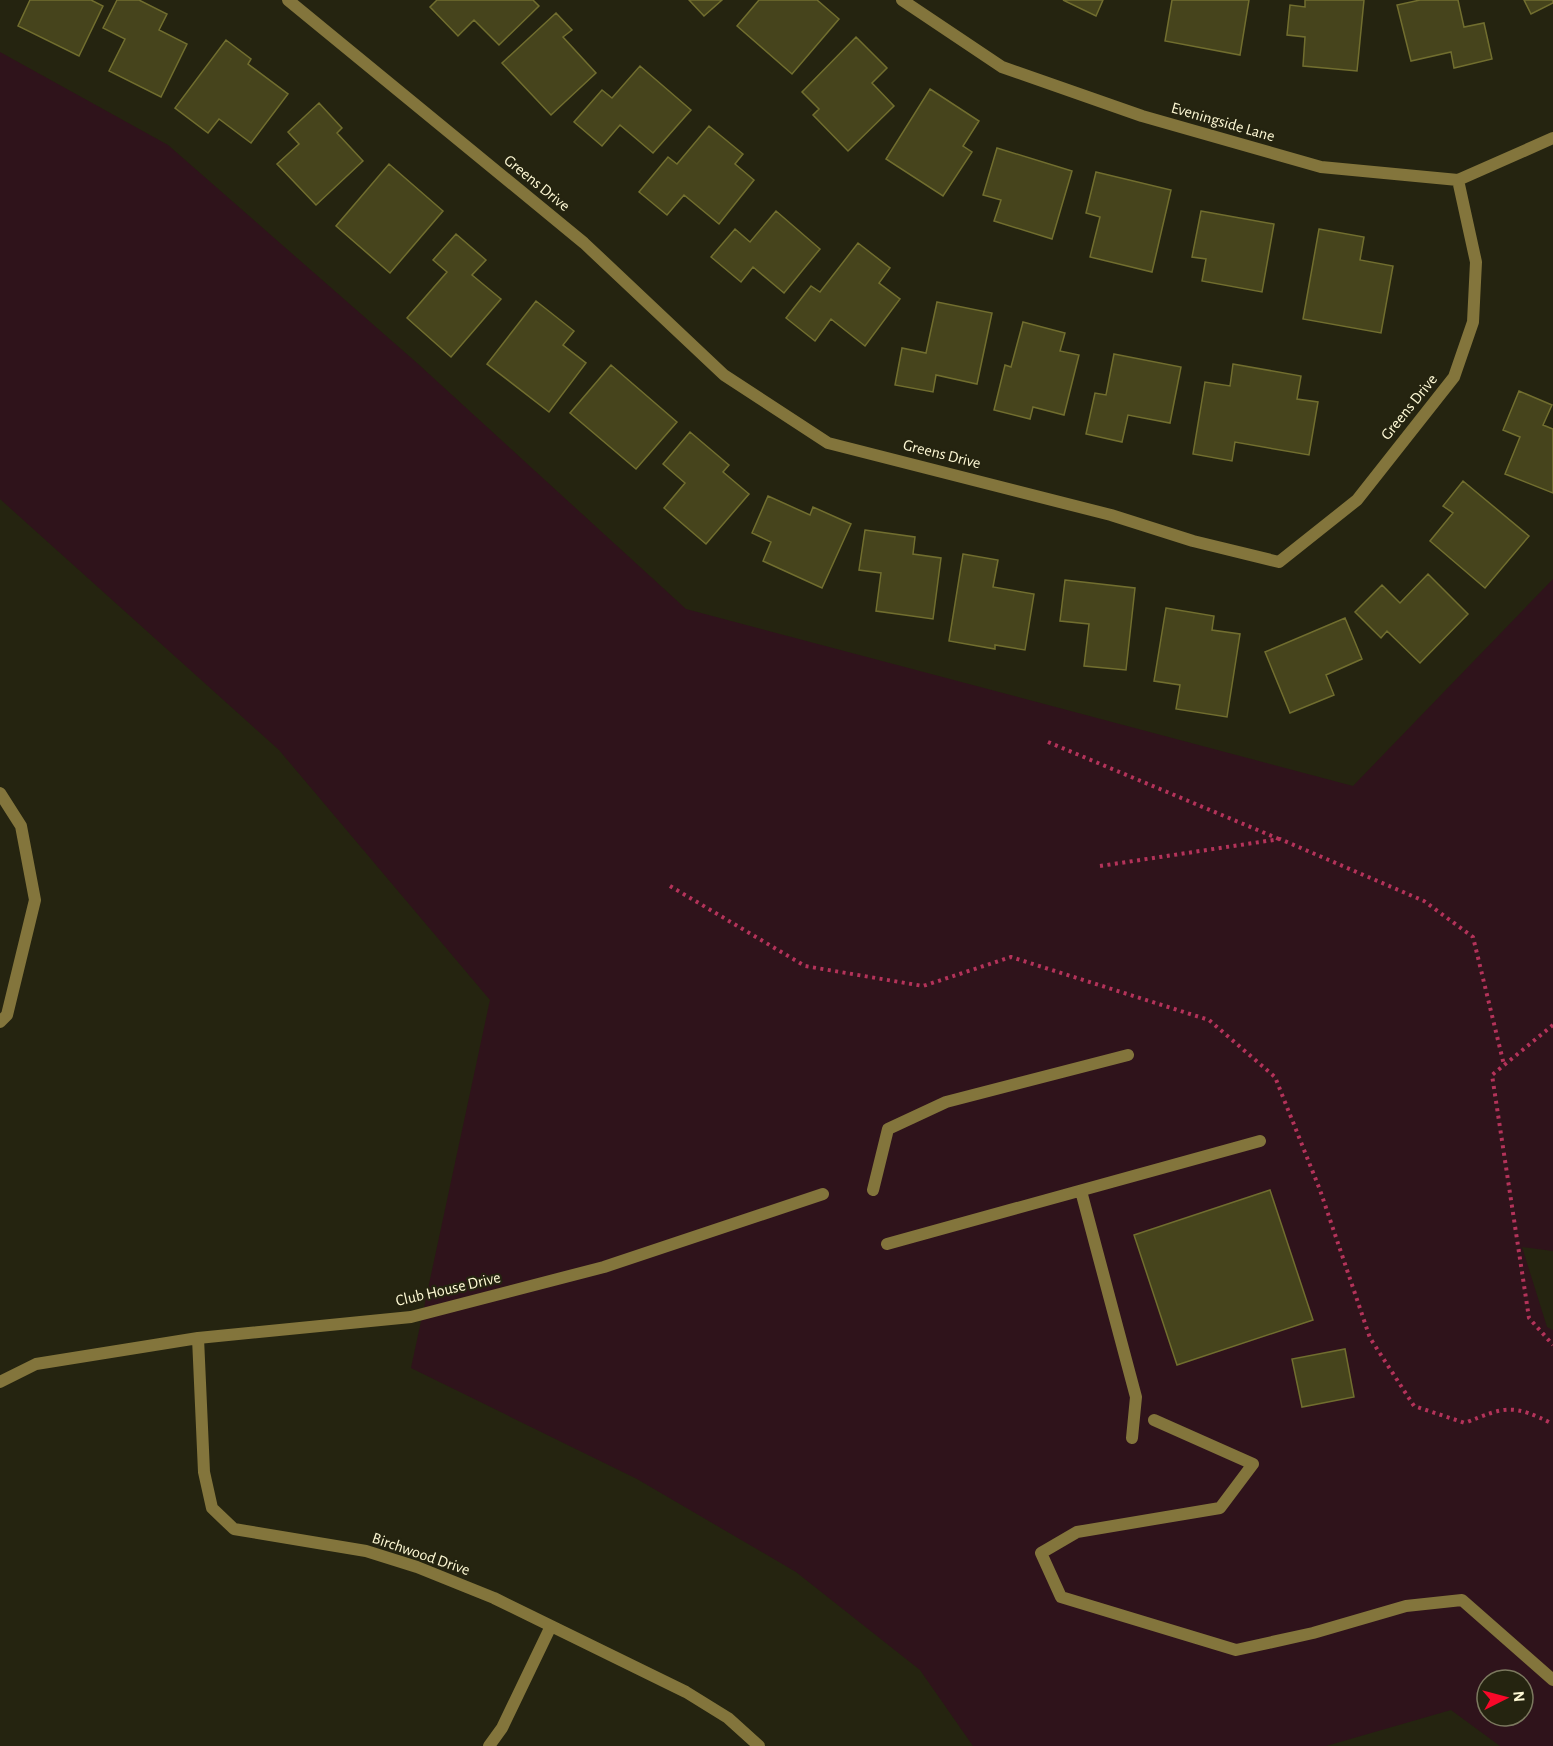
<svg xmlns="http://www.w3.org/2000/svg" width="1553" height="1746" viewBox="0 0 1553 1746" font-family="'Alegreya Sans',sans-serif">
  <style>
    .green { fill: #2f131b; fill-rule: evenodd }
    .building { fill: #46441c; stroke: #716e2f; stroke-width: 1.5 }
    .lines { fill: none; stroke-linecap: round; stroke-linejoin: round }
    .path { stroke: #b4335a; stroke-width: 4; stroke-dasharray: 3 4.5; stroke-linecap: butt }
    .lane { stroke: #83753c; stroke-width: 12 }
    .street { stroke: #83753c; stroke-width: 12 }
    .labels { text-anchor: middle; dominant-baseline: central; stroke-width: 4.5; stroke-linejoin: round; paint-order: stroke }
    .street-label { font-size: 16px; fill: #fef9d5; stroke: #252410 }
  </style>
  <rect width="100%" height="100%" fill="#252410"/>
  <path class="green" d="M0,52L168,145L417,363L686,609L1353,786L1553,579V1251L1522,1247L1547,1327L1553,1330V1746H1500L1451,1710L1326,1746H973L920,1670L796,1572L637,1479L411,1368L490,1000L279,750L0,499ZM1487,1680H1523V1716H1487Z"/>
  <path class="building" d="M30,0H91L103,6L79,56L18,26Z
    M117,0H139L167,14L159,30L187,44L161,97L109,71L125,39L103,28Z
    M437,0H533L539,6L499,45L474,20L458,36L430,7Z
    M689,0H722L704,16Z
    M759,0H817L839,19L792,74L737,26Z
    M1063,0H1103L1096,16Z
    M1172,0H1249L1240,55L1165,41Z
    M1305,0H1364L1357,71L1303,66L1305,37L1287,35L1290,5L1305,7Z
    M1420,0H1458L1464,27L1484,23L1492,59L1454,68L1451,52L1411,61L1397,5Z
    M1524,0H1553V3L1531,14Z
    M556,13L572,30L563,37L596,73L551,115L502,63Z
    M856,37L887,68L872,83L894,106L848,151L813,115L819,109L802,92Z
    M226,40L251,59L248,64L288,94L251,143L219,119L208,133L175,108Z
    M640,66L691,110L653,153L620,125L602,146L574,122L602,90L612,98Z
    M930,89L979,121L963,146L972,152L943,196L886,159Z
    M319,103L342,128L337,133L363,161L316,205L277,164L299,144L288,132Z
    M709,126L743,154L735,164L754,180L719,224L684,195L667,215L639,192L668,157L677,164Z
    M997,148L1072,171L1052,239L994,221L1001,200L983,195Z
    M389,164L443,211L390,273L336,226Z
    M1096,172L1171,190L1152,272L1090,257L1100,217L1086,213Z
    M776,211L820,249L784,293L753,267L741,282L711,257L735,229L750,242Z
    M1201,211L1274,224L1262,292L1202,281L1206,259L1192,257Z
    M1319,229L1364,237L1360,260L1393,266L1381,333L1303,319Z
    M456,234L486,260L472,275L501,299L451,357L407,318L447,272L433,260Z
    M858,243L890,268L879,283L900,299L865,346L831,319L815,341L786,318L811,286L820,292Z
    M536,301L574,331L563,345L586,363L549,412L487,364Z
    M937,302L992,313L977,384L936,375L933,392L895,385L902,348L926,353Z
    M1023,322L1065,333L1060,351L1079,355L1064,415L1033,407L1030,419L994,410L1005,365L1011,367Z
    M1114,354L1181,367L1170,423L1128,415L1122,442L1086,434L1095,393L1106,395Z
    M1233,364L1301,376L1297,399L1318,402L1309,455L1235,442L1232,461L1193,454L1205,382L1230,386Z
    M611,365L677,422L636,469L570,413Z
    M1519,391L1552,405L1543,425L1553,429V493L1505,474L1520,437L1503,430Z
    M690,432L729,465L723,472L749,494L706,544L664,508L685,483L663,464Z
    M1463,481L1529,536L1485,588L1430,541L1453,513L1443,506Z
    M768,496L810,515L813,507L851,524L822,588L763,561L771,542L752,533Z
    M865,530L915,537L913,554L941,558L933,619L876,611L881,573L859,570Z
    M963,554L998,560L993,587L1034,594L1025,650L995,645V649L949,641Z
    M1428,574L1468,614L1420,663L1387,631L1381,638L1355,612L1382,585L1400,603Z
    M1065,580L1135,588L1126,670L1084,666L1089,624L1060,621Z
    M1166,608L1214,616L1212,630L1240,634L1227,717L1176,709L1180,685L1154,681Z
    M1345,618L1362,659L1326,675L1334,695L1290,713L1265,652Z
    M1270,1190L1313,1320L1177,1365L1134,1235Z
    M1345,1349L1354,1397L1302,1407L1292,1359Z"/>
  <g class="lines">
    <path class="path" d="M1048,742L1279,839
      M1100,866L1280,839L1424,901L1473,937L1504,1065
      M670,886L805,966L923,986L1011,957L1209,1020L1275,1077L1320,1190L1370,1338L1414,1406L1465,1423C1506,1406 1513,1404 1553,1424
      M1553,1025L1492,1075L1529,1318L1553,1345"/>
    <path class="lane" d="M873,1190L888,1129L946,1102L1128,1055
      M1081,1191L1136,1397L1132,1438
      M887,1244L1260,1141
      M1154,1420L1253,1464L1220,1508L1077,1532L1041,1553L1061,1597L1236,1650L1313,1633L1406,1606L1462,1600L1553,1680"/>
    <path class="street" d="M288,0L584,243L724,375L828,443L1111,515L1193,541L1279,562L1357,500L1454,377L1473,322L1476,262L1458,180
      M902,0L1002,67L1142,116L1321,167L1458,180L1553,138
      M0,793L21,826L35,900L7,1015L0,1022
      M198,1338L204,1472L212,1508L234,1529L366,1551L417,1567L494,1598L686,1692L728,1718L759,1746
      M0,1382L36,1364L198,1338L411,1317L604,1267L823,1194
      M489,1746L502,1728L551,1626"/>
  </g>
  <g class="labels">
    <g class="street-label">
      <text transform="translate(1223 122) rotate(16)">Eveningside Lane</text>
      <text transform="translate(537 183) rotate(39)">Greens Drive</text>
      <text transform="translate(1409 407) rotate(-51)">Greens Drive</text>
      <text transform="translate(942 454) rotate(14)">Greens Drive</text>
      <text transform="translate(448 1289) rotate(-13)">Club House Drive</text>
      <text transform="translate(421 1554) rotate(19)">Birchwood Drive</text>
    </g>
  </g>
  <g transform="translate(1505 1698) rotate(84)"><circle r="28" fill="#252410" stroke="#7c795f" stroke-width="1.5"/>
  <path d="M0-4.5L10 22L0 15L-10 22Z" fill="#f80829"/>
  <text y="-9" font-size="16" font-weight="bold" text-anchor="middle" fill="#fef9d5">N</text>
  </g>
</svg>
